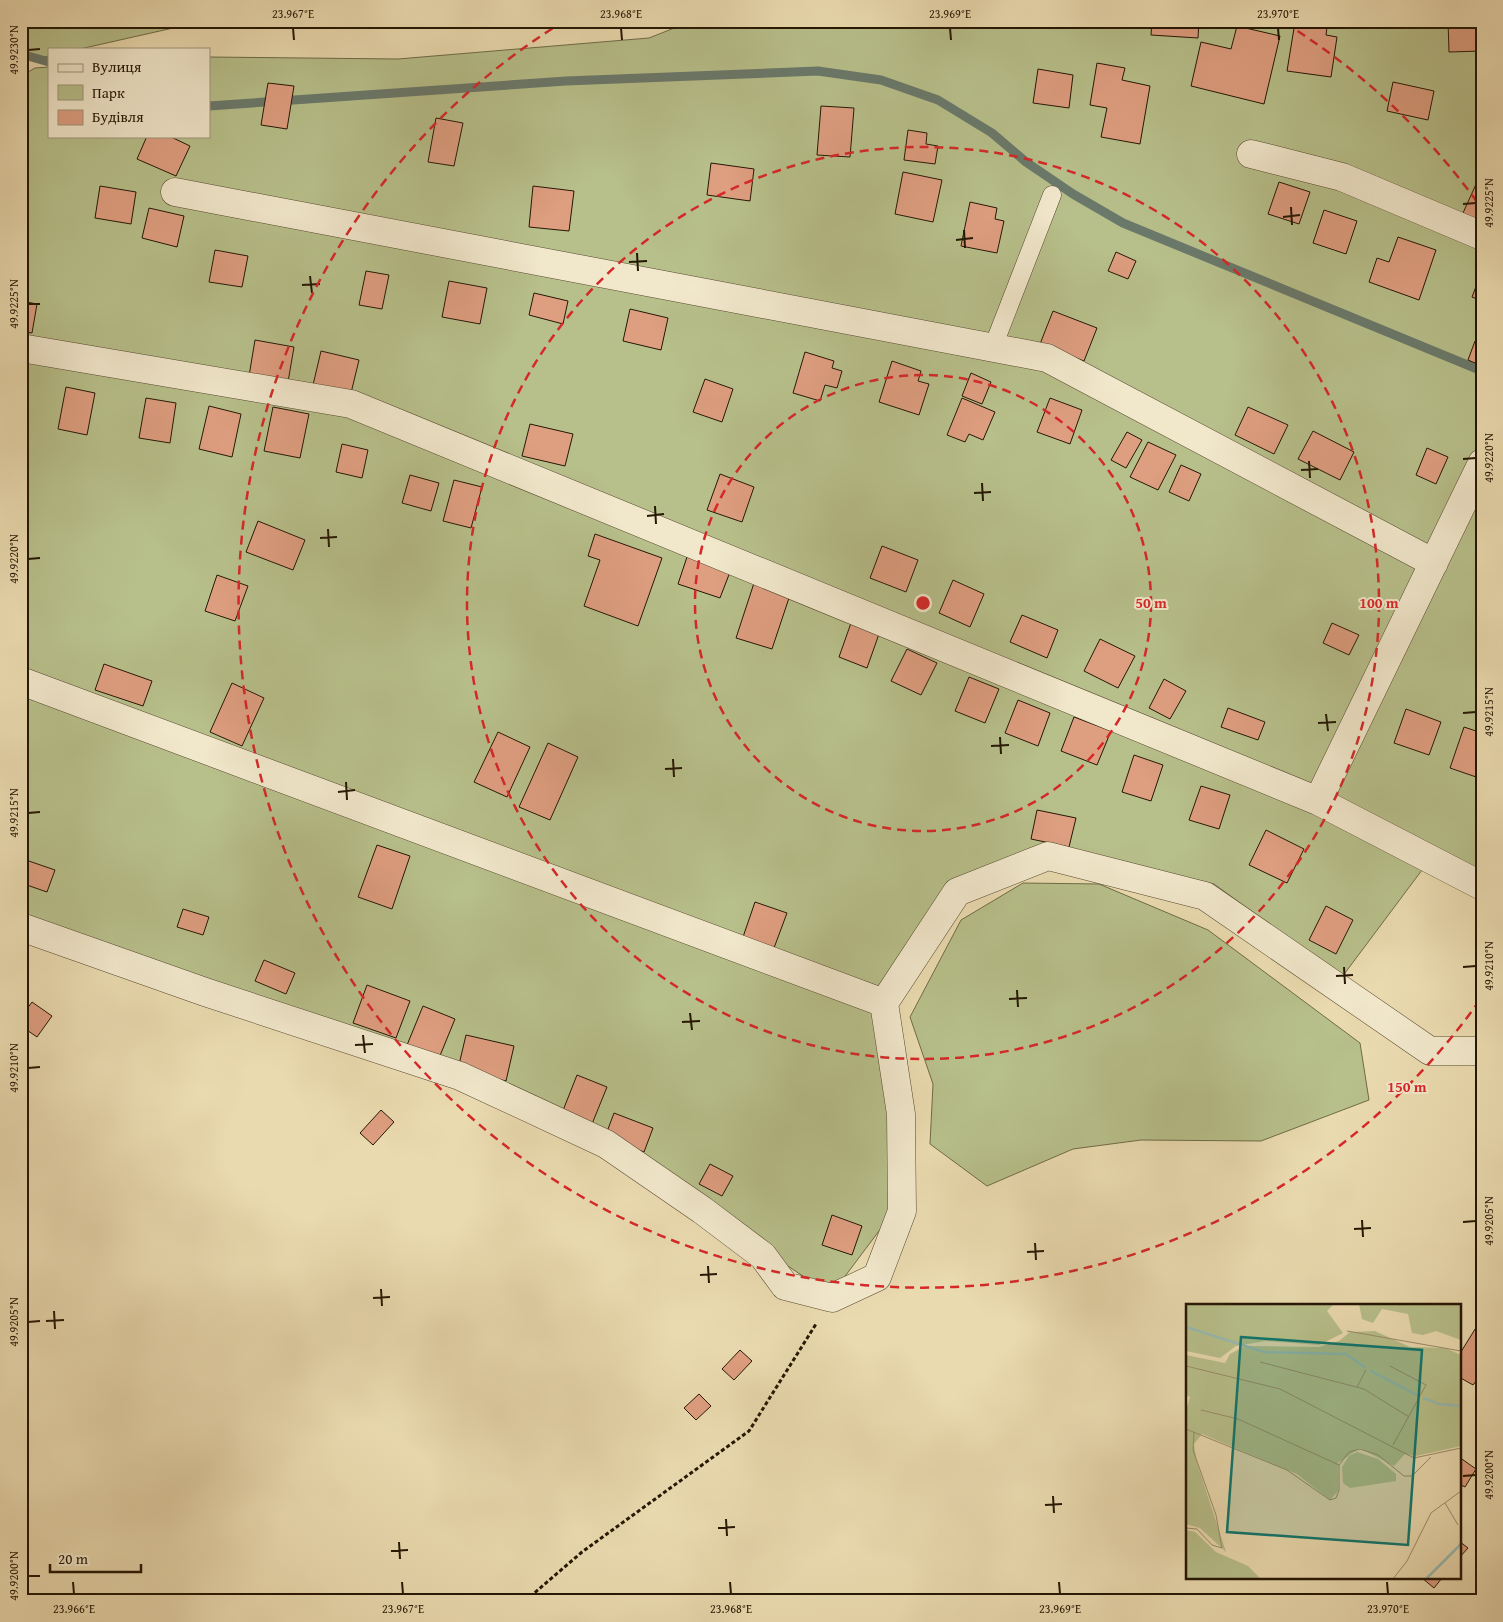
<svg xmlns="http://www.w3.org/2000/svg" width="1503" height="1622" viewBox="0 0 1503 1622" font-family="'Gentium Book Plus',serif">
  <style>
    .green { fill: #b7bf8a; stroke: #6e6b47 }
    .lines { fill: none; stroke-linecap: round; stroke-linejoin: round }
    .stream { stroke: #6a796b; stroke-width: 9 }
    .building { fill: #de9e80; stroke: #251704 }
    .lane-casing { stroke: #56482f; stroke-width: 19 }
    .street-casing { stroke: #56482f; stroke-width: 29 }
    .path { stroke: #251704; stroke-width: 3; stroke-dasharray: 4 2.5; stroke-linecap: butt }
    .lane { stroke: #f1e7cb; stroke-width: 18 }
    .street { stroke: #f1e7cb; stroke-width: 28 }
    .ticks { fill: none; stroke: #251704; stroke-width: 2 }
    .ring { fill: none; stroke: #d62828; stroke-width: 2.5; stroke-dasharray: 9 6 }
    .inset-river { fill: none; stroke: #98bab0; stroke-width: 2.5 }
    .inset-road { fill: none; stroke: #9b8c6b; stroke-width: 1 }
    .view { fill: #0f766e; fill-opacity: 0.15; stroke: #0f766e; stroke-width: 2.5 }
    .inset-edge { fill: none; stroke: #251704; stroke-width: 2.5 }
    .centre { fill: #d62828; stroke: #f1e7cb; stroke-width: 2.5 }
    .ring-label { font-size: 15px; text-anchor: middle; font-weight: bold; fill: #d62828; stroke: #f1e7cb; stroke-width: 4; stroke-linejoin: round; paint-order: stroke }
    .neatline { fill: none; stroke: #251704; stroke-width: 2 }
    .ticks-label { font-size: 12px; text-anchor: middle; fill: #251704 }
  </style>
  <rect width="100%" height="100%" fill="#eadaaf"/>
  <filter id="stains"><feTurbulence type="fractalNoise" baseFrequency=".004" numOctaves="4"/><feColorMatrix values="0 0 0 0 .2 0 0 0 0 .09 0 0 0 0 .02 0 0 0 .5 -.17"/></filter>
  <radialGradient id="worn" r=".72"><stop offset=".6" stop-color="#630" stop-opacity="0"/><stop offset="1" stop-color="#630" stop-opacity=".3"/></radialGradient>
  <path class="green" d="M21,21H204L80,49H49V56L21,62Z
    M692,21H1482V875L1422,870L1342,977L1214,884L1045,846L947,883L877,988L892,1115L891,1215L831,1295L543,1101L21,918V76L35,68L49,67V136H209V57L398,59L649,38Z
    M1023,883L1099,884L1208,930L1360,1043L1369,1100L1261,1141L1141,1140L1073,1149L987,1186L930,1144L933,1084L910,1017L961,920Z"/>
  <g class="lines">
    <path class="stream" d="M21,54L49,62
      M209,106L566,81L818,71L881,80L938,100L992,133L1026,162L1073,194L1123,223L1482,371"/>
  </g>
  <path class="building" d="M1152,21H1199L1198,38L1151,35Z
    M1448,21H1482V51L1449,52Z
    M1295,22L1327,27L1326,35L1337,37L1331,77L1287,71Z
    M1237,26L1280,36L1264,104L1191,86L1201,42L1231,49Z
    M1097,63L1125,68L1122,80L1150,86L1140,144L1101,137L1107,108L1090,105Z
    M1038,69L1073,75L1069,108L1033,103Z
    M1393,82L1434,91L1428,120L1387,111Z
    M268,83L294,86L287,129L261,125Z
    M821,106L854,108L850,157L817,155Z
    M436,118L463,123L454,166L428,162Z
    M908,130L927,133L926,144L938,146L935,164L904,160Z
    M147,136H169L190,146L176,176L137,159Z
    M711,163L754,169L750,201L707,195Z
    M903,172L942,180L933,222L895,214Z
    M1279,182L1310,192L1299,224L1268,214Z
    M1477,182L1482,184V222L1463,213Z
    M100,186L136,192L131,224L95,218Z
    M533,186L574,191L569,231L529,227Z
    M970,202L997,208L995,219L1004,221L997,253L961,246Z
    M149,208L184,216L177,247L142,238Z
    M1324,210L1357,221L1346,254L1313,243Z
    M1398,237L1436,250L1419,300L1369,282L1377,258L1389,262Z
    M215,250L248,256L242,287L209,282Z
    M1116,252L1136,261L1128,279L1108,271Z
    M366,271L389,275L382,309L359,305Z
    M1482,271V301L1472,297Z
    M449,281L487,288L480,324L442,317Z
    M534,293L568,301L563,324L529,315Z
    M21,301L37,304L32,333L21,331Z
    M630,309L668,318L661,350L623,341Z
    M1053,311L1097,328L1084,361L1040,344Z
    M255,340L294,347L288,382L249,376Z
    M1475,341L1482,344V366L1468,360Z
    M321,351L359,360L351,393L313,385Z
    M805,352L834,361L832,368L842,371L837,388L825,385L820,401L793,393Z
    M892,361L921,371L918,381L929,384L919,415L879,402Z
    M971,373L991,382L982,404L962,396Z
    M705,379L733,389L722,422L693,412Z
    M66,387L95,393L87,435L58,429Z
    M146,398L176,403L170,443L139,438Z
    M962,398L995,412L983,440L969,434L965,442L947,435Z
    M1050,398L1082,410L1070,444L1037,432Z
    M209,406L241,414L232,457L199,449Z
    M273,407L309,414L300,458L264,451Z
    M1248,407L1288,425L1274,454L1235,435Z
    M530,424L573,434L565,466L522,456Z
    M1313,431L1354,452L1340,480L1298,459Z
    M1127,432L1142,440L1126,468L1111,460Z
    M1148,442L1176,455L1158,490L1130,477Z
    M342,444L368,450L362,478L336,472Z
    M1427,448L1448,457L1436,484L1416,475Z
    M1181,465L1201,474L1189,501L1169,492Z
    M720,474L754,487L742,522L707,510Z
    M410,475L439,483L431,511L402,503Z
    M454,480L482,487L471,528L443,521Z
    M258,521L305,540L293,570L246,552Z
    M595,534L662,558L638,626L584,606L600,560L588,556Z
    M882,546L918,560L906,592L870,578Z
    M687,557L730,572L720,598L678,584Z
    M217,575L248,586L235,621L205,611Z
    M953,580L984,594L970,627L939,613Z
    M754,583L790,595L772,649L736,638Z
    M1022,615L1058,630L1047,658L1010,642Z
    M851,623L879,634L867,668L839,657Z
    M1332,623L1359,635L1349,655L1323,643Z
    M1100,639L1135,656L1118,688L1084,671Z
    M907,649L937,663L921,695L891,681Z
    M104,664L152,681L143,706L95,690Z
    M969,677L999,689L985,723L955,711Z
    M1164,679L1186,691L1170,719L1149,708Z
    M232,683L264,698L242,746L210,732Z
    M1018,700L1050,713L1038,746L1005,733Z
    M1228,708L1265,722L1258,740L1221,727Z
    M1406,709L1441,722L1429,755L1394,743Z
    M1074,717L1111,731L1097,765L1061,751Z
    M1464,727L1482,733V779L1450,768Z
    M498,732L530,747L507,797L474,782Z
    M548,743L578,757L550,820L519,807Z
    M1134,755L1163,765L1151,801L1122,792Z
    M1201,786L1230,795L1219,829L1189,820Z
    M1037,810L1076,818L1069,847L1031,839Z
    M1266,830L1304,849L1287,883L1249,865Z
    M377,845L410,856L392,909L358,897Z
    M23,859L55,870L47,892L21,883V864Z
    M755,902L787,913L774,948L743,937Z
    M1326,906L1353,920L1336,954L1309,940Z
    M183,909L209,917L203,935L177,927Z
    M264,960L295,973L286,994L255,981Z
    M367,985L410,1001L396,1038L353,1023Z
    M32,1002L52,1016L37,1037L21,1026V1017Z
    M423,1006L455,1019L437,1063L405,1050Z
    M466,1035L514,1046L506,1081L458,1069Z
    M577,1075L607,1087L592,1124L562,1113Z
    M381,1110L394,1122L373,1145L360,1133Z
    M614,1113L653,1128L644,1152L605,1137Z
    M710,1164L733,1176L722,1196L699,1184Z
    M832,1215L862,1226L852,1255L822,1245Z
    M1477,1326L1482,1329V1373L1473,1385L1459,1377V1355Z
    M740,1350L752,1361L734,1380L722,1369Z
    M699,1394L711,1406L696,1420L684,1408Z
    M1459,1457L1476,1469L1465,1487L1459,1484Z
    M1459,1541L1468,1548L1459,1558Z
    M1422,1578H1442L1434,1588Z"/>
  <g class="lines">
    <defs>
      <path id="lane" d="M993,347L1052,195"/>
      <path id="street" d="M1251,154L1342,177L1482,236
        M175,192L1047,358L1434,563
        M21,348L351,404L1318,801L1482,886
        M21,681L884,1003L957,892L1048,856L1205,896L1430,1051H1482
        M1318,801L1482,463
        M21,927L205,992L460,1076L606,1144L702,1210L763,1256L785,1286L832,1298L877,1277L902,1211L901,1114L884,1003"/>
    </defs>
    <use href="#lane" class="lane-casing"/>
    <use href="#street" class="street-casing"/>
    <path class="path" d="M525,1601L582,1552L749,1431L816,1324"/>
    <use href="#lane" class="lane"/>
    <use href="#street" class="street"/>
  </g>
  <path class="ticks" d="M293,28L294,40M621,28L622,40M950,28L951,40M1278,28L1279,40M28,50L40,49M1463,204L1476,203M1291,207L1292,225M1283,217L1300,215M964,230L965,248M956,240L973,238M637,253L638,271M629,262L647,261M310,276L312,293M302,285L320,284M28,304H40M1463,459L1476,458M1309,461L1310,478M1301,470L1318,469M982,483L983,501M974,493L991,492M655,506L656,524M647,516L664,514M328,529L329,547M320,538L337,537M28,559L40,558M1463,713L1476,712M1326,714L1328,731M1318,723L1336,722M1000,737L1001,754M991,746L1009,745M673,759L674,777M665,769L682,768M346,782L347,800M338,792L355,790M28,813L40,812M1344,967L1345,984M1463,967L1476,966M1336,976L1353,975M1017,990L1018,1007M1009,999L1027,998M690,1013L692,1030M682,1022L700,1021M363,1035L365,1053M355,1045L373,1044M28,1068L40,1067M1362,1220L1363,1237M1463,1222L1476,1221M1354,1229L1371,1228M1035,1243L1036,1260M1027,1252L1044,1251M708,1266L709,1283M700,1275L717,1274M381,1289L382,1306M373,1298L390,1297M54,1311L55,1329M46,1321L64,1320M28,1322L40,1321M1463,1476L1476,1475M1053,1496L1054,1513M1045,1505L1062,1504M726,1519L727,1536M718,1528L735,1527M399,1542L400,1559M391,1551L408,1550M28,1576H40M73,1582L74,1594M402,1582L403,1594M730,1582L731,1594M1059,1582L1060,1594M1387,1582L1388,1594"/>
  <g class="ring">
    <circle cx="923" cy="603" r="228"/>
    <circle cx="923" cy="603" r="456"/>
    <path d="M1480 1000A684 684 0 1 1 561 23M1285 23A684 684 0 0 1 1480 206"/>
  </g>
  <g transform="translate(1186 1304)">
    <rect width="275" height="275" fill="#eadaaf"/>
    <path d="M0,0H148L141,7L157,29L133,41L80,37L50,42L34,54L0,47ZM173,0H275V36L250,27L237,31L226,29L222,10L196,5L187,19L176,15ZM189,27L224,43L259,44L275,51V142L230,152L219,150L208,162L174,144L152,159V187L144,196L111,170L16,130L8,140L11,159L40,248L14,224L0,220V107L4,93L0,91V51L39,59L44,50L59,42L133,43L153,37L164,28ZM171,148L192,155L210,170V177L164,184L157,179L156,163L163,152ZM0,226L9,228L30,248L62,262L75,275H0Z" fill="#b7bf8a"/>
    <path class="inset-river" d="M0,23L78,48L160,50L180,64M183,66L231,91M237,94L253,100L275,102M240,275L275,240"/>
    <path class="inset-road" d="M161,27L275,47M74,58L178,85L223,113M0,62L94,85L228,154L275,144M204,62L240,81L207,141M171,83L180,66M15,106L52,115L153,161L163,148L174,145L192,151L218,172H226L245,153M0,125L101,166L144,196L150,194L153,186V161M259,199L272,221M0,224L11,225L26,241L36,244L30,211L7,146L8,128M207,275L221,257L245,209L275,187"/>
    <path class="view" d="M55,33L236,46L222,241L41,228Z"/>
    <rect width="275" height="275" class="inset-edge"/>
  </g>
  <circle cx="923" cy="603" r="8" class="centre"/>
  <g class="ring-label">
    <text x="1151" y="608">50 m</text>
    <text x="1379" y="608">100 m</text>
    <text x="1407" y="1092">150 m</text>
  </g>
  <rect width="1503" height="1622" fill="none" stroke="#eadaaf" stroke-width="55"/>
  <rect x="48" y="48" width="162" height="90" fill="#f1e7cb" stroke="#9f947b"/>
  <rect x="58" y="64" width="25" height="8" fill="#f1e7cb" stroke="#9f947b"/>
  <text x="92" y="72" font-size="15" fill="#251704">Вулиця</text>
  <rect x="58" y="85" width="25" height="15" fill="#b7bf8a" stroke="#9f947b"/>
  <text x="92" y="98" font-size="15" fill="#251704">Парк</text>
  <rect x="58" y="110" width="25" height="15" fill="#de9e80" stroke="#9f947b"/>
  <text x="92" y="122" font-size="15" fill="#251704">Будівля</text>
  <path d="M50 1564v8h91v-8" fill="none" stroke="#251704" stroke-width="2.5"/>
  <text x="58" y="1564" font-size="15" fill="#251704" stroke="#f1e7cb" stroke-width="4" paint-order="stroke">20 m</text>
  <rect x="28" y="28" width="1448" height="1566" class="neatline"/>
  <g class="ticks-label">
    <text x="293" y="18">23.967°E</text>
    <text x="621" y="18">23.968°E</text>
    <text x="950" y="18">23.969°E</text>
    <text x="1278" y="18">23.970°E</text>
    <text transform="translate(14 50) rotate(-90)" y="4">49.9230°N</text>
    <text transform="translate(1489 203) rotate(-90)" y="4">49.9225°N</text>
    <text transform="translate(14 304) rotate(-90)" y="4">49.9225°N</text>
    <text transform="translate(1489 458) rotate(-90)" y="4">49.9220°N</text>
    <text transform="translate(14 559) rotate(-90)" y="4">49.9220°N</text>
    <text transform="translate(1489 712) rotate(-90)" y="4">49.9215°N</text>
    <text transform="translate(14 813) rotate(-90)" y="4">49.9215°N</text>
    <text transform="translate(1489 966) rotate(-90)" y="4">49.9210°N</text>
    <text transform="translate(14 1068) rotate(-90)" y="4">49.9210°N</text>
    <text transform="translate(1489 1221) rotate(-90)" y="4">49.9205°N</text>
    <text transform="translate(14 1322) rotate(-90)" y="4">49.9205°N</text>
    <text transform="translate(1489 1475) rotate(-90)" y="4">49.9200°N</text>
    <text transform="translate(14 1576) rotate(-90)" y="4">49.9200°N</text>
    <text x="74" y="1613">23.966°E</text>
    <text x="403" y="1613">23.967°E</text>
    <text x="731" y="1613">23.968°E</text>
    <text x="1060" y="1613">23.969°E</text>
    <text x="1388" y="1613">23.970°E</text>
  </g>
  <rect width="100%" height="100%" filter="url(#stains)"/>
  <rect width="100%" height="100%" fill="url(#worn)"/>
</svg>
